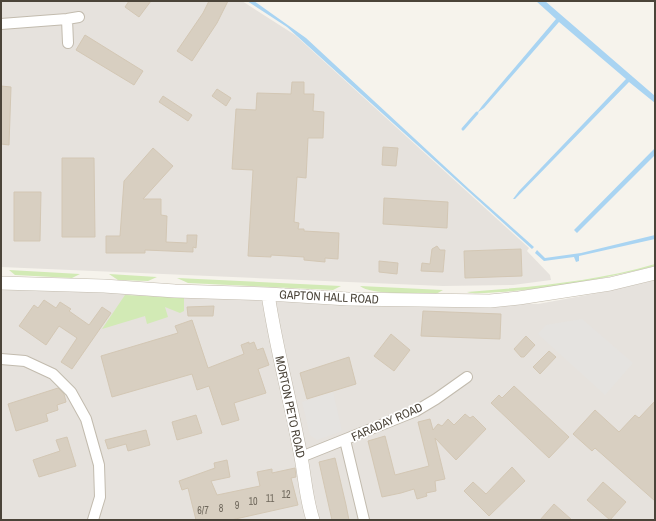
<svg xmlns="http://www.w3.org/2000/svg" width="656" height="521" viewBox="0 0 656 521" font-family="'Archivo Narrow',sans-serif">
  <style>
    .industrial { fill: #e6e2dd }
    .green { fill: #d2eab5 }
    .parking { fill: #e5e3e0 }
    .water { fill: #a9d4f2 }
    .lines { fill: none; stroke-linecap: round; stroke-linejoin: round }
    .stream { stroke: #a9d4f2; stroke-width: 3 }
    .building { fill: #d8cfc1; stroke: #d3c7b4 }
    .minor-casing { stroke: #c2bbae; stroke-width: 12 }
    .tertiary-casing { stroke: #c2bbae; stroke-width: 14 }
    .minor { stroke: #fff; stroke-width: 10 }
    .tertiary { stroke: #fff; stroke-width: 13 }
    .labels { text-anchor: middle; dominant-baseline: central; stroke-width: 3.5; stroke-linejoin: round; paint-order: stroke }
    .number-label { font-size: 10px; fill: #6e675b }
    .street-label { font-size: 12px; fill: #4b4439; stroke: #fff }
  </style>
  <rect width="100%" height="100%" fill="#f6f3ec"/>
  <path class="industrial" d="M1,1H242L295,35L529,248L527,251L550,275L551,280L513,285L443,286L1,267Z
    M655,280V520H1V288L538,304L609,291Z"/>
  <path class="green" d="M655,264V266C604,279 553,288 501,292C491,292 477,295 467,292C530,287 594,282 655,264Z
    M9,270L80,274L72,278L15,275Z
    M109,274L157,277L148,281L118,280Z
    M177,278L341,286L333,290L188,283Z
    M360,286L443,290L436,294C420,293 370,295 360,286Z
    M125,295L184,298V311L180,313L165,307L168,317L147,324L145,316L102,329Z"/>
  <path class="parking" d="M582,319L633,363L605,395L538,334L546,325Z
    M333,392L342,431L317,440L310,435L302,402Z"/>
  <path class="water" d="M247,1H254L306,38L469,189L534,247L532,249L287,27Z
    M536,1H545L655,96V103L629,82L515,199H513L519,191L626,79L559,22L484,108L477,113L482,106L556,19Z
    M655,148V155L577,233L574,230Z
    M655,235V239L579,256V261L576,262L574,257L544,261L535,253L537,250L545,258L581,253Z"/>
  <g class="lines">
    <path class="stream" d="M463,129L477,113"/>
  </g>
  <path class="building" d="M129,1H151L139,17L125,7Z
    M209,1H228L217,23L192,61L177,51L203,13Z
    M85,35L143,71L134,85L76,50Z
    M292,82H304V94H314L313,111L324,112L323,138H308L306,178L297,177L294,222L299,223L298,229H304V231L339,233L338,259L325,258V262L304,260V257L271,255V257L248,256L253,170L232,169L236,109L256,110L257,93L291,94Z
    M1,86L11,87L9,145L1,144Z
    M217,89L231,98L226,106L212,96Z
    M163,96L192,115L188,121L159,102Z
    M383,147L398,148L396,166L382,165Z
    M153,148L173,166L143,199H161V215L167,216L166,242L187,243V235H197L196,248L193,247V252L145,250V253H106V236H120L124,181Z
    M62,158H94L95,237H62Z
    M14,192H41L40,241H14Z
    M384,198L448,202L447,228L383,224Z
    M437,246L440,250H445L443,272L421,271L422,263L430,264L432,249Z
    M521,249L522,276L465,278L464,251Z
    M379,261L398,263L397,274L379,272Z
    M44,300L56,308L60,302L71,309L69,311L89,325L102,307L111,313L72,369L61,362L77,338L59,326L46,345L19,326L34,305L38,308Z
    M214,306L213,316H188L187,307Z
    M423,311L501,314L500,339L421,336Z
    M192,320L208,368L244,354L241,345L249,342V344L254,342L257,350L263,348L269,365L258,369L266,393L234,403L239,420L222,425L209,386L197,390L192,374L112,397L101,356L178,333L175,326Z
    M391,334L410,350L394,371L374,356Z
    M526,336L535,345L524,357H521L514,349Z
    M549,351L556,357L540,374L533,367Z
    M349,357L356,384L307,399L300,373Z
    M514,386L569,437L549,458L491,403L499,395L502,398Z
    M58,388L64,394L66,402L57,405L58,410L46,414L48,421L16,431L8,404Z
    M655,401V501L595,448L592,451L573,434L595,410L619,432L635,415L639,418Z
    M465,414L470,418L473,416L486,429L456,460L435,438L445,479L435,481L436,491L426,493L427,496L417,499L414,489L401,493L382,497L368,441L385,436L395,475L429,466L418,422L430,419L433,430L438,424L442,426L448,419L454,425Z
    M196,415L202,433L177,440L172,422Z
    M146,430L150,445L128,451L126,444L108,449L105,440Z
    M67,437L76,466L39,477L33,460L60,451L56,440Z
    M335,458L346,505L349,520H332L319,462Z
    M227,460L230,477L211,481L217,495L260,486L257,472L272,469V473L295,468L296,477L291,478L298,505L231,520H196L188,488L182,490L179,481L215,468L214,463Z
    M512,467L525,481L489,516L464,491L473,482L486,494Z
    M603,482L626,502L610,520L587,500Z
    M554,504L572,520H540Z"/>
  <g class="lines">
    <defs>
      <path id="minor" d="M67,19L68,43
        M1,24L67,19L79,17
        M1,359L25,361L53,374L71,392L86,419L99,465L100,497L93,520
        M345,440L364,520
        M301,457L416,411L436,399L467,377"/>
      <path id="tertiary" d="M1,283L104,286L175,291L268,294L348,299L490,301L519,298L610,284L655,273
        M268,294C276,349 291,402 301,457C305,478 306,499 313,520"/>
    </defs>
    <use href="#minor" class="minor-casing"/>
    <use href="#tertiary" class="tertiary-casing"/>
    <use href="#minor" class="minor"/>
    <use href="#tertiary" class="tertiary"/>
  </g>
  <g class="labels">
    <g class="number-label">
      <text x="286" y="494">12</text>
      <text x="270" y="498">11</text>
      <text x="253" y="501">10</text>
      <text x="237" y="505">9</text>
      <text x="221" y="508">8</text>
      <text x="203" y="510">6/7</text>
    </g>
    <g class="street-label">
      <text transform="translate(329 297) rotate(3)">GAPTON HALL ROAD</text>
      <text transform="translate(290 407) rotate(78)">MORTON PETO ROAD</text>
      <text transform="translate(387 422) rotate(-24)">FARADAY ROAD</text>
    </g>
  </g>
  <rect width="656" height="521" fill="none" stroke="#4b4439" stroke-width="4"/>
</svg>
